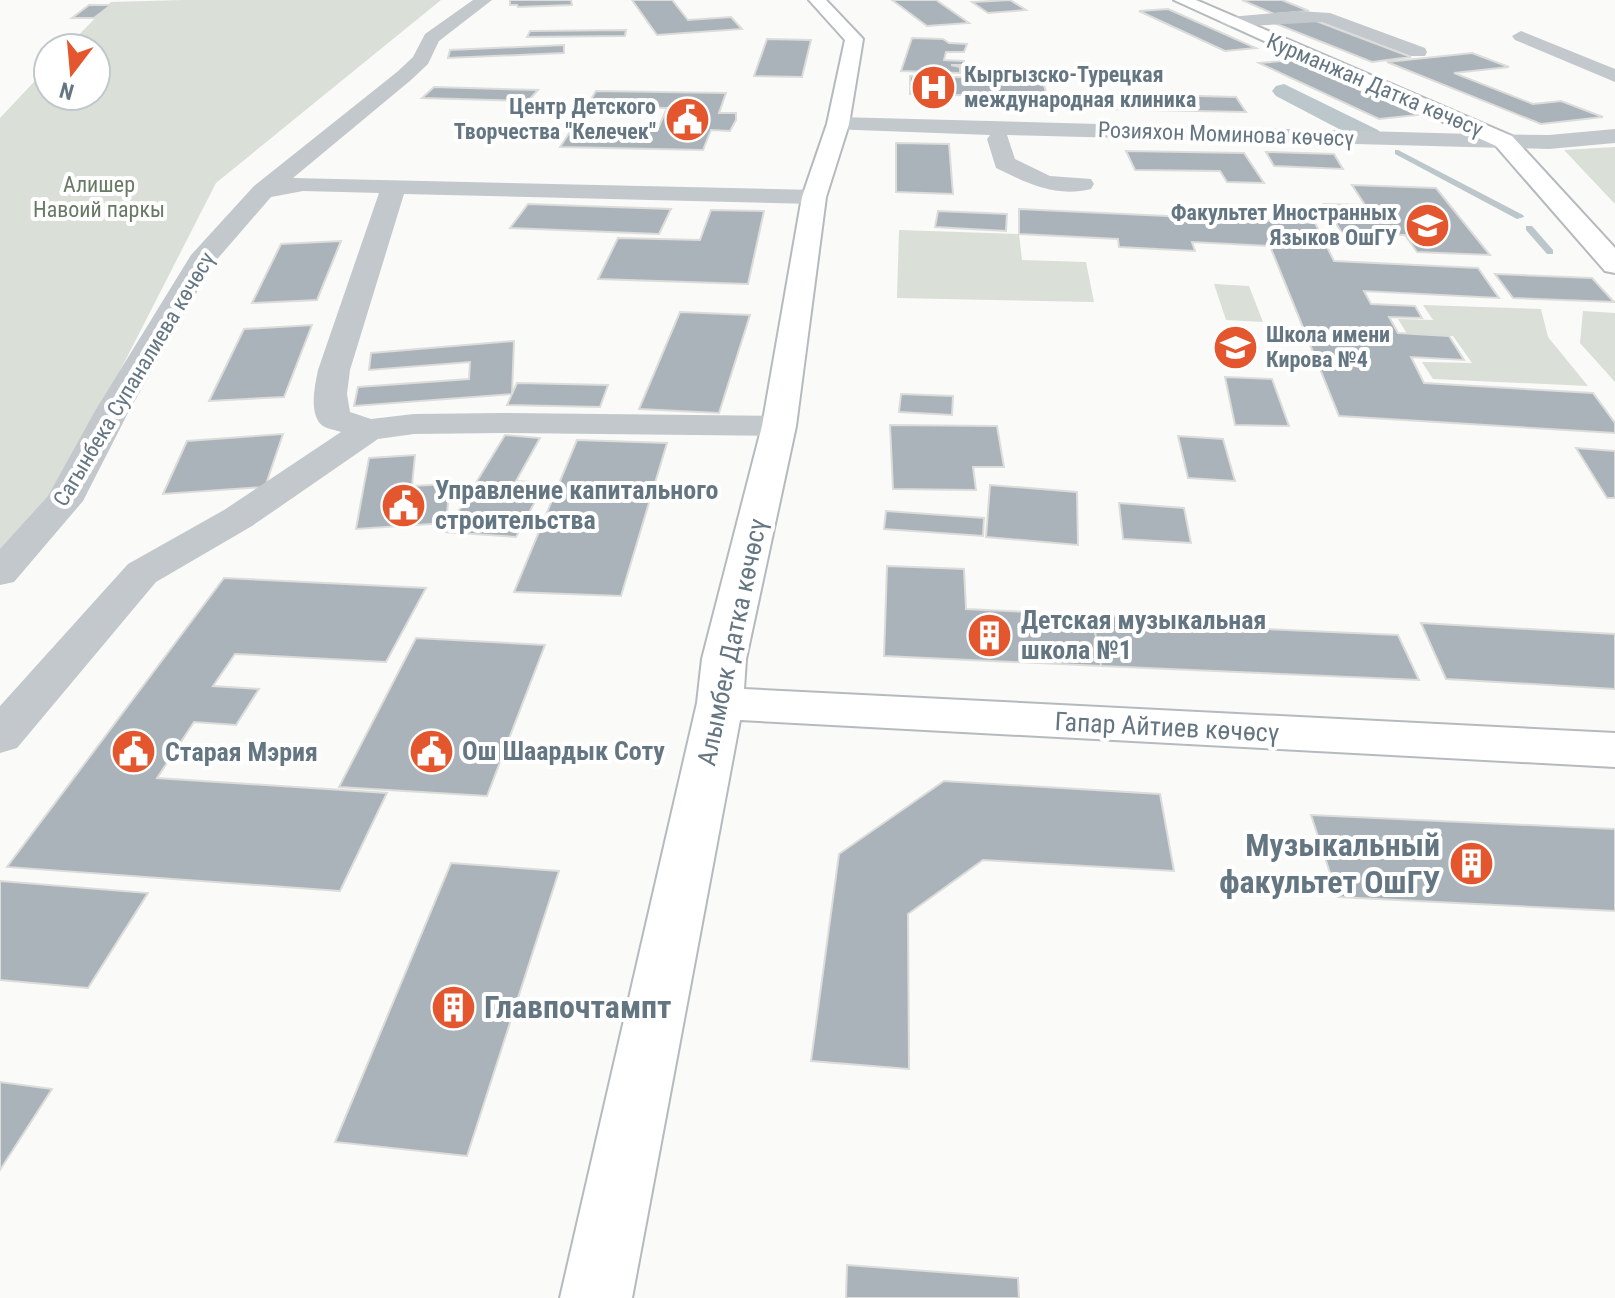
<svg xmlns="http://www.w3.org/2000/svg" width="1615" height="1298" viewBox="0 0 1615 1298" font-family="'Roboto Condensed',sans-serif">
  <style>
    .green { fill: #dadfd7 }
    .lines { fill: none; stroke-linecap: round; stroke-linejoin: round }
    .stream { fill: #bbc7cb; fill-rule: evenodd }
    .canal { fill: #bbc7cb; fill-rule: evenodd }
    .building { fill: #aab3b9; stroke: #dcdcda; stroke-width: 2 }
    .major-casing { stroke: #b5babe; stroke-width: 4 }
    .minor { fill: #c3c8cc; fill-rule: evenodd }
    .major { fill: #fff; fill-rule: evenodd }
    .labels { text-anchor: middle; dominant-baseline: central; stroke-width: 8; stroke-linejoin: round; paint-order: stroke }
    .far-poi-label { font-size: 22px; font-weight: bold; fill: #657683; stroke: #fff; text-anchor: start }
    .far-street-label { font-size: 22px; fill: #657683; stroke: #fff }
    .far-park-label { font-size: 22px; fill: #687a64; stroke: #fff }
    .poi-label { font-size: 26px; font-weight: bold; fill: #657683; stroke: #fff; text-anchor: start }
    .street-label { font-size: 26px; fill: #657683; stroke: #fff }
    .near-poi-label { font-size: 32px; font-weight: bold; fill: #657683; stroke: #fff; text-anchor: end }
  </style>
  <rect width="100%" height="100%" fill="#fafaf8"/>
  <path class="green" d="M183,0H441L216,183L57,494L0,566V118L48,67V96H96V48H66L111,2Z
    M1615,147V204L1564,150Z
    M899,230L1019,234L1022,260L1086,262L1094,302L897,298Z
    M1214,284L1249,286L1263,322L1226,320Z
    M1423,305L1541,309L1548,337L1588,386L1433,379L1422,362L1472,363L1453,336L1407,334L1398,319L1433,320Z
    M1583,311L1615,313V382L1580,343Z"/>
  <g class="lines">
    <path class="stream" d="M1398,150L1523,215L1524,217L1517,219L1395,154V150Z
      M1526,226H1532L1553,250V254H1547L1526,230Z"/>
    <path class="canal" d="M1284,84L1378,130L1382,135L1378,140H1360L1276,96L1272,91L1276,86Z"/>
  </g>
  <path class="building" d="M510,0H571L572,5L518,7L517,5H510Z
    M632,0H672L688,20L731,17L742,29L657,35Z
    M892,0H936L969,23L927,26Z
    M1010,0L1026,10L988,13L972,2Z
    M1242,0H1282L1309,11L1274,14Z
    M89,5H111L94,18H72Z
    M1168,9L1256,48L1225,51L1139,11Z
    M1311,19L1411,57L1372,62L1269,21Z
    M626,30L625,36L527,37L530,31Z
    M912,38L943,39L949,43L967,44L964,52H946L944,60L964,61V65H951L960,67V73L901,71Z
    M767,39L811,40L802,77L754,76Z
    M564,45V53L448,58L450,50Z
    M1472,53L1509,67L1454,73L1533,104L1561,101L1603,117L1541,124L1387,62Z
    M1294,60L1418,115L1379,119L1259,63Z
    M910,76L1042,79L1051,108L1005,107L1003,96L910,94Z
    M434,87L538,90L528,101L422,98Z
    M596,91L726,93L719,113H736V120L730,131L711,130L703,150L560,147L572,129L657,131L667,108L587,106Z
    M1091,93L1236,97L1246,112L1096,109Z
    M896,143L949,144L953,194L896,192Z
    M1126,151L1244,153L1264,183L1227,182L1220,171L1135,170Z
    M1266,152L1334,154L1343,169L1274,166Z
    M1352,185L1436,188L1490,255L1417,252L1405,235L1342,233L1324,204L1365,205Z
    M528,204L583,206L671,209L659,234L510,228Z
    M1019,209L1315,223L1334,261L1478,268L1499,298L1364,291L1371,304L1415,306L1422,318L1389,317L1398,333L1449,336L1464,360L1411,357L1424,383L1593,393L1615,423V433L1339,416L1270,246L1192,242L1195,251L1119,247L1118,239L1019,234Z
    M711,210L764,211L748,284L598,279L618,238L700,240Z
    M938,211L1007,214L1006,231L935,227Z
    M341,241L317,300L252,303L281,244Z
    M1495,274L1592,278L1614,302L1513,298Z
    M680,312L750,315L719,413L639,409Z
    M312,325L284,397L209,401L244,329Z
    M514,341L512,394L354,406L358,387L469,379L470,362L369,370L371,353Z
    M1225,377L1272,379L1289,426L1235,425Z
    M517,383L608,385L600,407L507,405Z
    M901,394L953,396L952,415L899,412Z
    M890,425L997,426L1004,467H973L976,490L893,489Z
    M283,434L265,487L163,494L187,441Z
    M505,435L540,438L516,481L545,483L516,537L446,532Z
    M1178,436L1223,439L1235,481L1188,478Z
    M577,440L667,443L621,596L514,592Z
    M1576,448L1615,451V498H1607Z
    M415,455L412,486L450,484L446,523L356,529L369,458Z
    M990,485L1077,492L1078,545L986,537Z
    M1119,503L1184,508L1191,543L1123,539Z
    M886,511L984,518L983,536L884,529Z
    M887,566L964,569L966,609L1092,615L1101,666L884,656Z
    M224,578L426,588L386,662L235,654L213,686L259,689L236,725L194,722L157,778L387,793L340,891L7,867Z
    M1092,615L1219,620L1221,627L1398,635L1419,680L1101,666Z
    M1421,623L1615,634V689L1446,679Z
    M416,638L545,645L487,796L339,787Z
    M944,781L1160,794L1174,871L983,860L908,914L909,1069L811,1061L839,854Z
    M1311,815L1615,829V911L1338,897Z
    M451,863L559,871L467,1156L335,1142Z
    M0,881L148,893L88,988L0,980Z
    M0,1082L52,1089L0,1170Z
    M847,1265L1018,1278L1019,1298H846Z"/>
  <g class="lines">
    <defs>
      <path id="major" d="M809,0H826L863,39L849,124L826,197L796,426L746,659L744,689L1615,733V767L740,720L632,1298H560L697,703L702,659L762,426L802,197L827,124L845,40Z
        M1174,0H1196L1512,136L1615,248V273L1605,271L1496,146Z"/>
    </defs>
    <use href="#major" class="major-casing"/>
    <path class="minor" d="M473,0H492L439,41L428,64L411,80L293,178L814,190L823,192L826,197L823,202L814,204L404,194L350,370L347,394L350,412L371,419L414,414L503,413L779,416L791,419L796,426L791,433L779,436L503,433L414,434L378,439L252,526L156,582L17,748L0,753V706L128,564L224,510L341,432C336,430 328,429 323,426C308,415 315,385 318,370L379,193L303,191L271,197L213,264L129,411L83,501L14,582L0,585V549L48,496L95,411L191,255L254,186L397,72L413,57L425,34Z
      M1297,11L1330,13L1425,48L1427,52L1425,56H1411L1322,22L1229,27L1220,22L1229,17Z
      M1521,31L1615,69V82L1515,40L1512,36Z
      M838,117L1472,134L1549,135L1615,129V143L1549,149L1007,135L1015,159L1050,176L1091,179L1094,184L1091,189C1055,198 1027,183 996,168L987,139L990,135L830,129L827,124L830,119Z"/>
    <use href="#major" class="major"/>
  </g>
  <defs>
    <symbol id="hospital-disc" viewBox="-11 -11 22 22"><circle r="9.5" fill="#e4572e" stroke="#fff"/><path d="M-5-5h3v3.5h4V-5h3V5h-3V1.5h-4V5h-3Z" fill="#fff"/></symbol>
    <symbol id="civic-disc" viewBox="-11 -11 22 22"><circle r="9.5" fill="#e4572e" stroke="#fff"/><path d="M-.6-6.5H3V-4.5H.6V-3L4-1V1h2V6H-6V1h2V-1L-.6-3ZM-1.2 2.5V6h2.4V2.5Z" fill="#fff"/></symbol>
    <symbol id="university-disc" viewBox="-11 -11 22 22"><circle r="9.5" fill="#e4572e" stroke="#fff"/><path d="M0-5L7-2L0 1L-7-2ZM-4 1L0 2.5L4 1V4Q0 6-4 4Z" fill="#fff"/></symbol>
    <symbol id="school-disc" viewBox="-11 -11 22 22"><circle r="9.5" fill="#e4572e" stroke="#fff"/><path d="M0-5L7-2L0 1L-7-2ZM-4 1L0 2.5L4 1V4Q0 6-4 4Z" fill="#fff"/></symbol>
    <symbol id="building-disc" viewBox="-11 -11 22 22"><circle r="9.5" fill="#e4572e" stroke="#fff"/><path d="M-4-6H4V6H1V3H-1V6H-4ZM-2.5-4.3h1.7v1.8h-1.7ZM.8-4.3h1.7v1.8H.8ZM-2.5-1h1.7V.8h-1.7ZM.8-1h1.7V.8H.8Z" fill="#fff"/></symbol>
  </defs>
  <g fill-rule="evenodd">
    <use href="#hospital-disc" x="908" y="62" width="51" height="51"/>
    <use href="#civic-disc" x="662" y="94" width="51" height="51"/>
    <use href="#university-disc" x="1402" y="200" width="51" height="51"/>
    <use href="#school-disc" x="1210" y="322" width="51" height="51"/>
    <use href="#civic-disc" x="378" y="480" width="51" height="51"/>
    <use href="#building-disc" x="964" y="610" width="51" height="51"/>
    <use href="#civic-disc" x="406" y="726" width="51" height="51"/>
    <use href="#civic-disc" x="108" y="726" width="51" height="51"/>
    <use href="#building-disc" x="1446" y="838" width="51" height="51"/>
    <use href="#building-disc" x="428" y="982" width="51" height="51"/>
  </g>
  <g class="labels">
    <g class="far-poi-label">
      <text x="964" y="74">Кыргызско-Турецкая<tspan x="964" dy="25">международная клиника</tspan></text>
      <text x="656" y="106" text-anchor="end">Центр Детского<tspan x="656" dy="25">Творчества "Келечек"</tspan></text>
      <text x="1397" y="212" text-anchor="end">Факультет Иностранных<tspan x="1397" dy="25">Языков ОшГУ</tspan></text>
      <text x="1266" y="334">Школа имени<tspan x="1266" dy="25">Кирова №4</tspan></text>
    </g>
    <g class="far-street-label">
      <text transform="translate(1375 85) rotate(23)">Курманжан Датка көчөсү</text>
      <text transform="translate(1226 134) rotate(2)">Розияхон Моминова көчөсү</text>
      <text transform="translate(134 379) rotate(-59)">Сагынбека Супаналиева көчөсү</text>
    </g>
    <g class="far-park-label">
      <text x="99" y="184">Алишер<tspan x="99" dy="25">Навоий паркы</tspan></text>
    </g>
    <g class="poi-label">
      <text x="435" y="490">Управление капитального<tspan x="435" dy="30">строительства</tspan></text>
      <text x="1021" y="620">Детская музыкальная<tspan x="1021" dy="30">школа №1</tspan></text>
      <text x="462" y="751">Ош Шаардык Соту</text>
      <text x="165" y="752">Старая Мэрия</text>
    </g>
    <g class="street-label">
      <text transform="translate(732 642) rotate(-78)">Алымбек Датка көчөсү</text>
      <text transform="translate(1167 727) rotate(3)">Гапар Айтиев көчөсү</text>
    </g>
    <g class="near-poi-label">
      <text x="1440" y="845">Музыкальный<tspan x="1440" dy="37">факультет ОшГУ</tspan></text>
      <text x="484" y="1007" text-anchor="start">Главпочтампт</text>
    </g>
  </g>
  <g transform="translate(72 72) rotate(196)"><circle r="38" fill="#ffffff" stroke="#c1c8cd" stroke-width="2"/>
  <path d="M0-6L14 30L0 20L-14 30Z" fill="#e4572e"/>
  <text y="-12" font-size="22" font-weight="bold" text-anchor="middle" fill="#657683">N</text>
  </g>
</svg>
